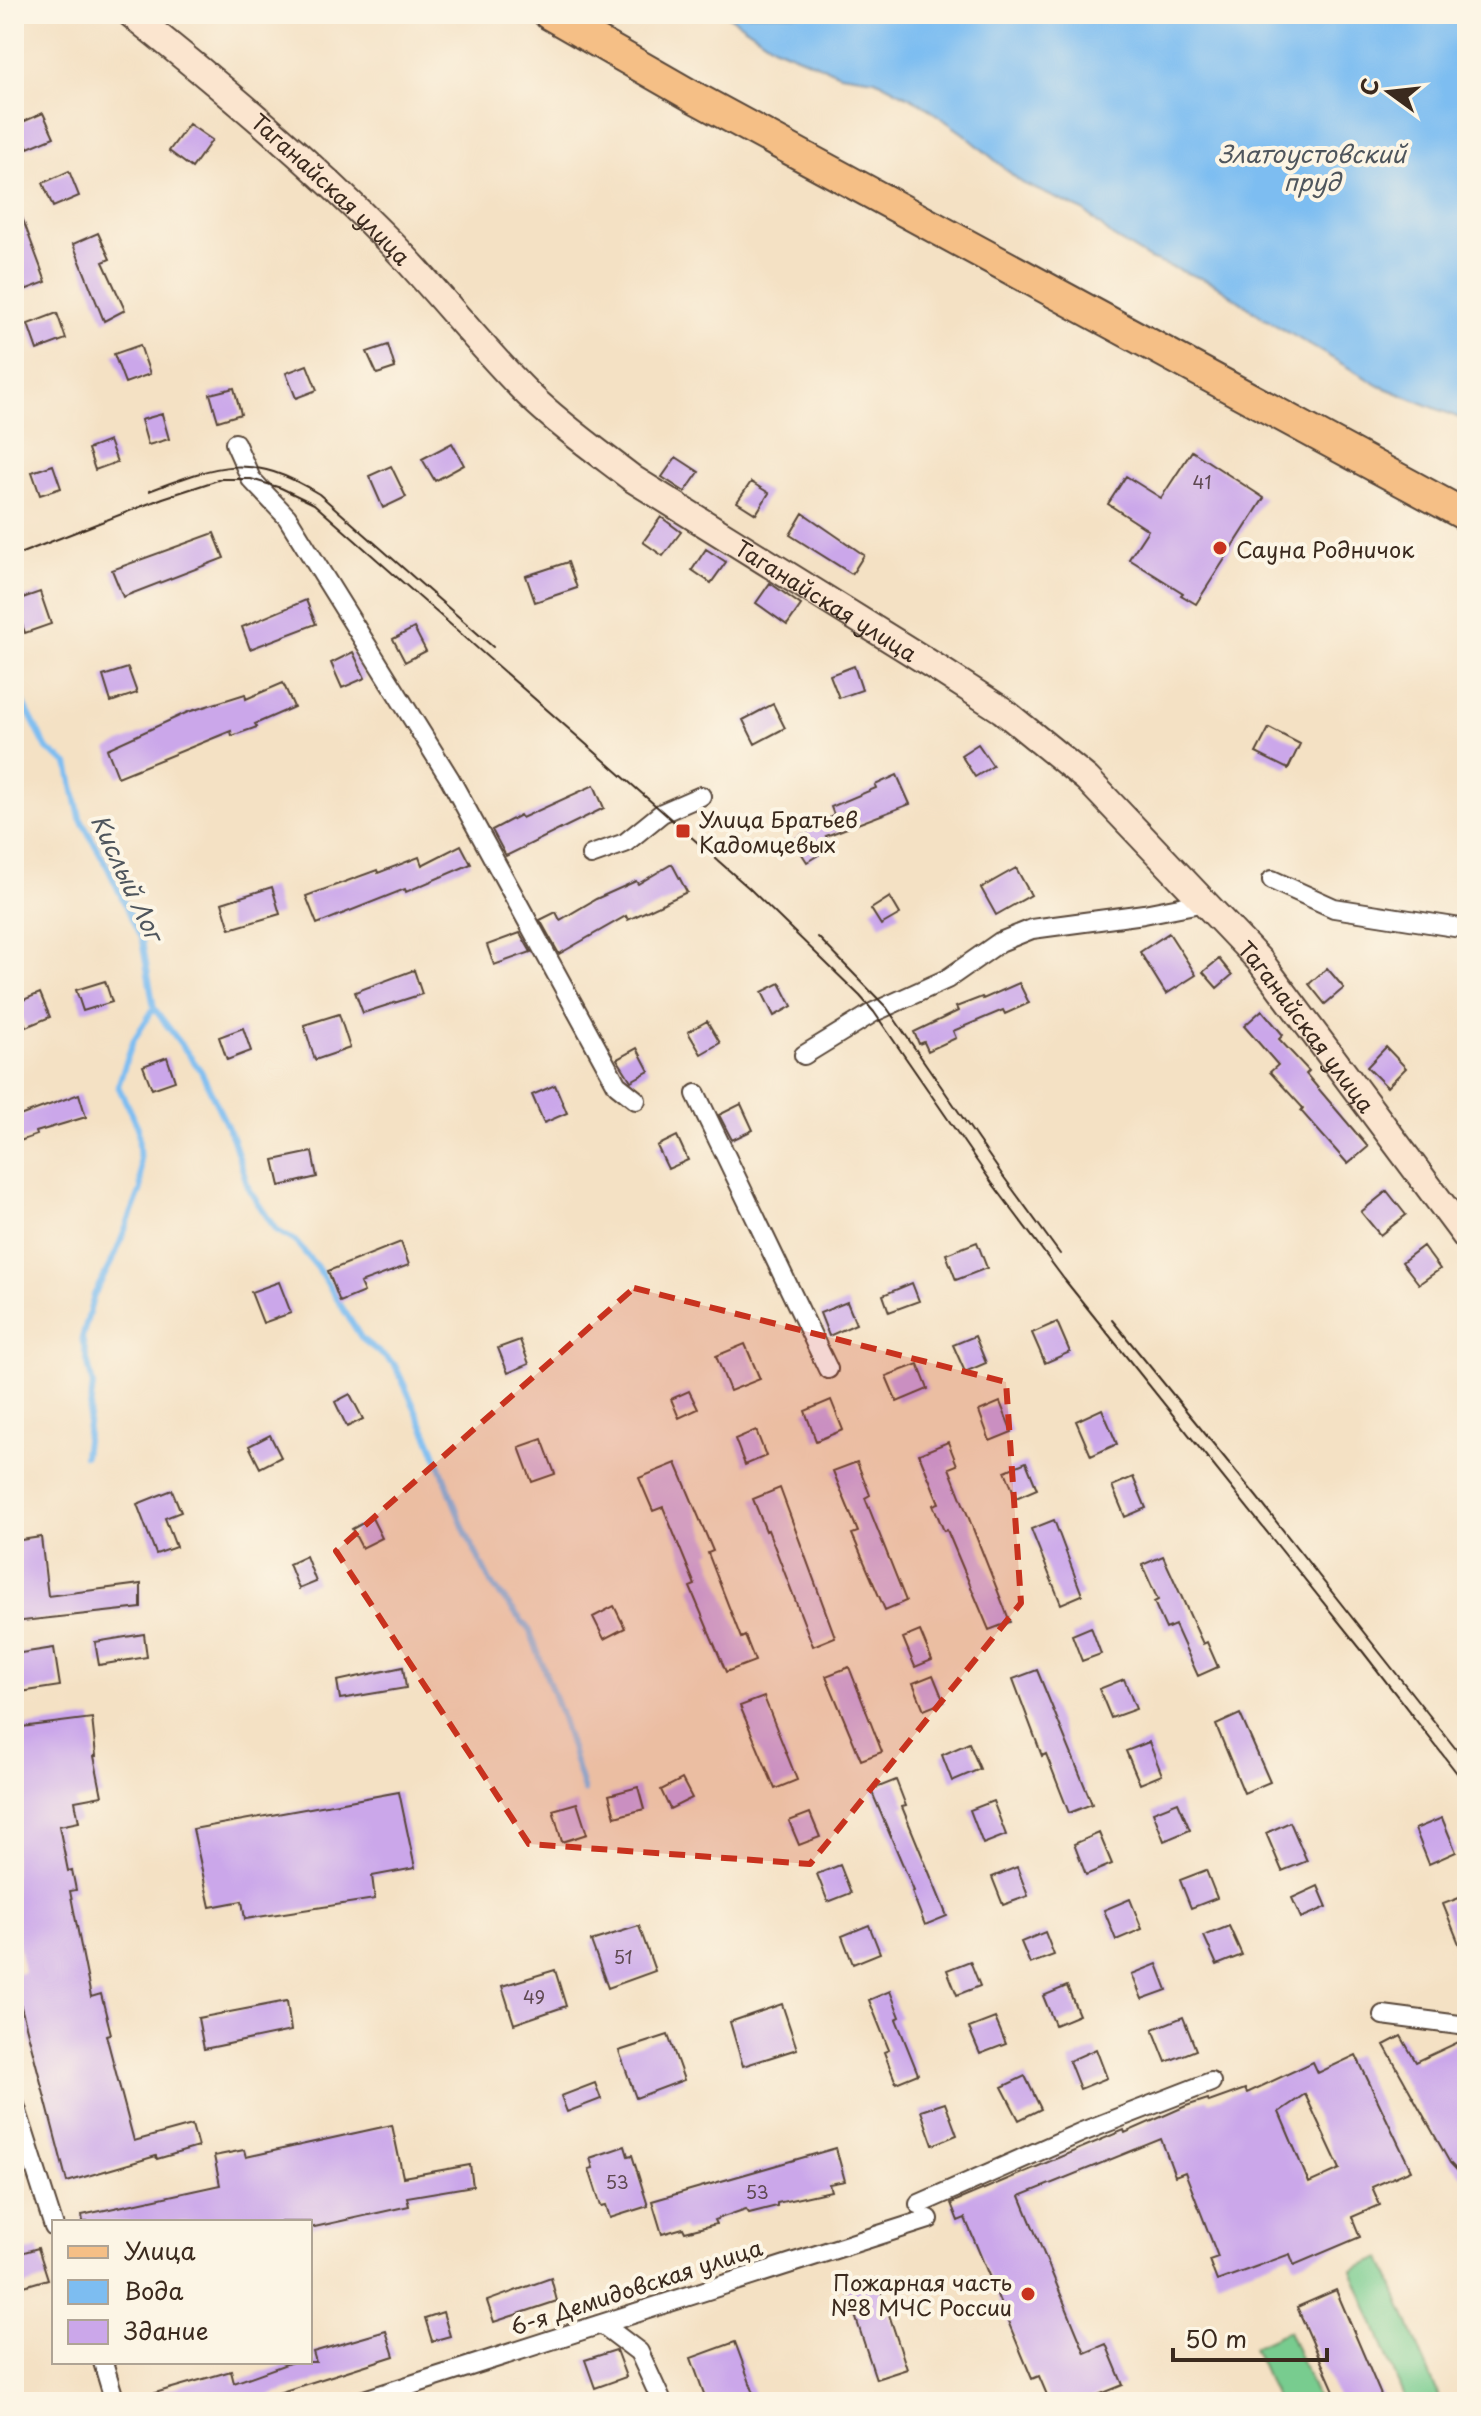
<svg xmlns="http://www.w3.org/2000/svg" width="1481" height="2416" viewBox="0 0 1481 2416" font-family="'Playpen Sans',sans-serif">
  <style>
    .green { fill: #78cc8f; stroke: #5a7b56; stroke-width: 2 }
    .water { fill: #7dbdf1; stroke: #5c7488; stroke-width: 2 }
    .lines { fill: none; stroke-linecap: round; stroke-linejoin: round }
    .stream { stroke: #7dbdf1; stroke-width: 6 }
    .building { fill: #cba7ea; fill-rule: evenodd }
    .street-casing { stroke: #574537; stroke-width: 22 }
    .secondary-casing { stroke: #574537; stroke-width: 30 }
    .primary-casing { stroke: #574537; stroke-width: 34 }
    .street { stroke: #fff; stroke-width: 18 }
    .secondary { stroke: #fbe5cf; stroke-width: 26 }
    .primary { stroke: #f5bf86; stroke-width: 30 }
    .tram { stroke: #3b2a1e; stroke-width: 2 }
    .marked { fill: #c8321e; fill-opacity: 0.2; stroke: #c8321e; stroke-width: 6; stroke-dasharray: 16 10; stroke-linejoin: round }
    .poi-dot { fill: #c8321e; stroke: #fcf5e5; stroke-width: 3 }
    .labels { text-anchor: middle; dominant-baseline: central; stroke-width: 8; stroke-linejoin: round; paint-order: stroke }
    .number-label { font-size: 18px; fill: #5f4951 }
    .street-label { font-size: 22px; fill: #3b2a1e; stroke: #fcf5e5 }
    .poi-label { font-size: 22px; fill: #3b2a1e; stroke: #fcf5e5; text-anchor: start }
    .water-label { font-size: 24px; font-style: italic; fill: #4f565d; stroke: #fcf5e5 }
  </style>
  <rect width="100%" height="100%" fill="#fcf5e5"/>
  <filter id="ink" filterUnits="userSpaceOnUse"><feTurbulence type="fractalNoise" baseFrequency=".0125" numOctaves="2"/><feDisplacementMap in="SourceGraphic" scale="16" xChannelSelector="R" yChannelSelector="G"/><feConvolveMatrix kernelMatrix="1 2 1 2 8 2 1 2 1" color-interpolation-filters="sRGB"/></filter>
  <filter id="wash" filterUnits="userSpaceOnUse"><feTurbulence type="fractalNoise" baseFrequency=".006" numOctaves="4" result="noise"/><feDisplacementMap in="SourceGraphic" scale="32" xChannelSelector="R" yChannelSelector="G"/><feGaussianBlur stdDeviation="1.8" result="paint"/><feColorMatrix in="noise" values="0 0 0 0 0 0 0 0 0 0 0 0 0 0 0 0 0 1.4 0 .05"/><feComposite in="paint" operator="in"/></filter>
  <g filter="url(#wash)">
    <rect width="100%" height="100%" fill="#f4e1c4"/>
    <path class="green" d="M1382,2258L1441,2402H1406L1352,2270Z
      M1288,2331L1319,2402H1277L1253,2347Z"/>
    <path class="water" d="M726,14H1467V421L1380,386L1265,319L1213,283L1150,259L1112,236L1084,211L1022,183L964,134L919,102L875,79L840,74L775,47Z"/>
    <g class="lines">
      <path class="stream" d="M14,684L47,749L68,764L80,818L108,868L142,940L154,1008L201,1071L233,1139L249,1190L276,1230L295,1241L317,1267L362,1339L395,1365L432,1445L464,1529L491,1583L530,1631L560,1712L584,1791
        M84,1456L93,1385L82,1338L94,1295L116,1253L141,1189L138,1127L118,1086L133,1041L154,1008"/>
    </g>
    <g id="blocks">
      <path class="building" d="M43,113L54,137L28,148L18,124Z
        M189,124L212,140L192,168L169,151Z
        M69,171L79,196L53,207L43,183Z
        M16,201L46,282L14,294V202Z
        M98,233L110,259L103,262L125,310L104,321L73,244Z
        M57,313L66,339L37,350L28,324Z
        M140,345L150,374L125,383L114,354Z
        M388,345L395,368L377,374L367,352Z
        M307,365L317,390L296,398L286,373Z
        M234,388L241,414L218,421L210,394Z
        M162,414L169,439L148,445L141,420Z
        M109,441L117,462L95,470L88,449Z
        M452,443L464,465L435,481L422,459Z
        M1192,451L1264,498L1196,604L1181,595L1183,593L1129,559L1148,530L1108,504L1126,476L1161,498Z
        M676,457L699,472L685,492L662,477Z
        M53,465L61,488L40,495L32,472Z
        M391,466L406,497L383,508L369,476Z
        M751,482L769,493L756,514L737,502Z
        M803,513L864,555L852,574L790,535Z
        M661,517L681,532L663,556L643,542Z
        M214,533L224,558L123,597L112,570Z
        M706,549L726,562L711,583L692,570Z
        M568,562L577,588L535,602L526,576Z
        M770,583L801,605L787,625L756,603Z
        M40,592L51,624L25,633L14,601Z
        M306,600L316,624L250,649L242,627Z
        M414,628L426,651L405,662L393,639Z
        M353,652L365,678L342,688L331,663Z
        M854,666L862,690L839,698L830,675Z
        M128,668L137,693L111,702L103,676Z
        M283,683L294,707L255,724L257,727L232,736L231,731L118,777L107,749L188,712L245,694L246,699Z
        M773,704L785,728L755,744L743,720Z
        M1269,728L1300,744L1288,769L1256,753Z
        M978,744L993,766L975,777L961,755Z
        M897,775L910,804L826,836L833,846L807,862L798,848L796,849L792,841L834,815L831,807L876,788L875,785Z
        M594,785L604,808L506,856L492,830L520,815L522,818Z
        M461,845L471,864L406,892L405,889L317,924L306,896L377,870L378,873L419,857L422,865Z
        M672,864L687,892L628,920L626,916L559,954L540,920L556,912L560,920L596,899L636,881L638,884Z
        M1016,868L1031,895L996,915L981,888Z
        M272,887L280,914L230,929L222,903Z
        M890,897L900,914L881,925L871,909Z
        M520,933L531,952L494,965L487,945Z
        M1169,933L1196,975L1166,994L1140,952Z
        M1219,959L1232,975L1217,988L1203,972Z
        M1327,968L1344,988L1325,1004L1309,984Z
        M414,970L422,994L363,1013L355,992Z
        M105,981L112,1002L83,1011L76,990Z
        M780,983L792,1006L774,1016L762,992Z
        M1019,983L1029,1003L1005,1014L1003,1010L953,1031L956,1038L928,1051L924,1042L919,1044L914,1032L958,1011L956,1007L982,997L983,999Z
        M40,993L50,1017L26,1027L16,1003Z
        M1262,1010L1283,1035L1279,1039L1309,1071L1306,1074L1368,1147L1348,1164L1301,1111L1303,1108L1270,1072L1278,1065L1244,1026Z
        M339,1014L350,1048L315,1060L304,1025Z
        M707,1021L720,1043L701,1054L688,1032Z
        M243,1028L251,1051L227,1060L219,1037Z
        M1386,1047L1406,1068L1387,1087L1367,1067Z
        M637,1048L649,1071L631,1081L617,1059Z
        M167,1057L175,1081L152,1089L143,1066Z
        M555,1085L567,1113L544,1123L532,1095Z
        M79,1094L86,1117L36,1132L37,1135L14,1143V1118Z
        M741,1104L753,1130L732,1140L719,1115Z
        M677,1136L688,1160L668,1169L657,1146Z
        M312,1152L317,1177L280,1186L274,1160Z
        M1387,1191L1406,1215L1380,1235L1361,1212Z
        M401,1242L409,1265L360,1283L364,1292L340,1302L328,1271Z
        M977,1242L987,1268L956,1280L946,1254Z
        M1423,1246L1440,1269L1419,1284L1402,1262Z
        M279,1282L291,1313L263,1323L251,1292Z
        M912,1283L919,1301L889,1312L883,1295Z
        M847,1302L856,1324L829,1336L820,1313Z
        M1057,1322L1070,1352L1045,1363L1032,1333Z
        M975,1336L986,1363L965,1372L953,1345Z
        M520,1340L529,1364L508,1373L498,1348Z
        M745,1344L760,1379L730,1391L716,1356Z
        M918,1364L928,1389L897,1402L886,1376Z
        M689,1391L698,1409L679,1418L671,1399Z
        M350,1394L363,1419L347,1427L335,1402Z
        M831,1400L843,1430L816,1441L805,1411Z
        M1000,1402L1012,1432L990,1441L979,1411Z
        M1102,1409L1117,1444L1091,1456L1076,1421Z
        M756,1430L766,1456L745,1465L735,1439Z
        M270,1435L281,1457L260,1468L249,1446Z
        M542,1439L555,1474L532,1482L519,1447Z
        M948,1442L957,1465L949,1468L1010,1622L989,1630L947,1530L944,1531L933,1505L939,1503L919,1454Z
        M857,1462L870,1495L865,1498L906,1601L885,1610L852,1534L858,1532L833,1471Z
        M1026,1462L1037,1489L1016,1498L1005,1471Z
        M676,1463L713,1551L708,1553L741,1638L745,1636L755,1661L726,1672L690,1587L695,1585L663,1507L653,1511L639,1478Z
        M1133,1477L1146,1508L1125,1517L1112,1486Z
        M780,1488L835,1637L813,1646L768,1530L766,1531L753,1499Z
        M172,1490L181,1512L165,1518L176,1547L156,1554L137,1504Z
        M372,1518L382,1538L362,1548L352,1529Z
        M1054,1520L1082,1595L1061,1604L1031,1529Z
        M41,1537L48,1596L141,1584V1608L14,1622V1541Z
        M306,1556L316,1582L299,1589L289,1564Z
        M1163,1556L1203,1644L1207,1642L1218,1667L1198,1676L1175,1625L1166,1629L1154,1602L1158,1600L1142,1565Z
        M614,1606L625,1628L604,1639L593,1617Z
        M1091,1627L1101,1654L1082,1661L1072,1635Z
        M920,1631L932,1660L915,1667L903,1638Z
        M144,1634L147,1657L99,1665L95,1642Z
        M54,1648L60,1686L14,1693V1654Z
        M403,1667L406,1688L340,1699L337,1681Z
        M849,1667L882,1752L861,1760L826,1676Z
        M1037,1670L1092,1804L1069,1813L1046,1754L1042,1756L1013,1679Z
        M933,1675L944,1702L924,1710L913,1683Z
        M1124,1679L1136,1709L1111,1718L1099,1689Z
        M764,1697L797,1780L775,1789L740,1706Z
        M1240,1714L1270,1782L1244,1793L1216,1725Z
        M92,1718L96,1756H94L102,1796L75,1801L79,1822L59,1826L68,1871L72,1870L76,1890L70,1891L91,1997L101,1994L111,2034L106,2035L134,2141L192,2125L198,2147L157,2159L156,2156L67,2182L14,1980V1974L24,1972L16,1930L14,1931V1728Z
        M1149,1742L1162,1775L1140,1784L1126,1751Z
        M969,1743L980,1769L952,1781L942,1755Z
        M682,1779L692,1798L670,1809L661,1790Z
        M896,1780L906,1806L902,1807L947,1916L925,1925L912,1892L914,1891L871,1790Z
        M638,1787L644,1809L615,1817L609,1795Z
        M399,1792L415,1868L372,1876L375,1899L245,1919L242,1901L210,1907L193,1829Z
        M993,1801L1006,1835L983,1844L970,1810Z
        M1178,1802L1190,1830L1164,1841L1153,1812Z
        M577,1803L587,1834L562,1842L553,1810Z
        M810,1813L820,1837L799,1845L789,1821Z
        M1442,1818L1456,1852L1429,1864L1415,1829Z
        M1290,1822L1307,1861L1282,1871L1266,1833Z
        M1099,1833L1112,1864L1086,1875L1074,1844Z
        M840,1865L851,1893L828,1902L817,1874Z
        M1017,1867L1028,1896L1003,1905L992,1877Z
        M1206,1870L1217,1898L1191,1908L1180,1880Z
        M1318,1886L1327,1907L1301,1918L1292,1898Z
        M1467,1895V1961H1466L1443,1904Z
        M1130,1899L1142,1929L1116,1940L1104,1910Z
        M869,1925L880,1953L853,1964L842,1936Z
        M639,1926L655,1971L608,1988L591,1941Z
        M1229,1926L1242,1955L1217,1965L1204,1936Z
        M1045,1932L1054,1955L1030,1964L1021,1942Z
        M970,1961L980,1986L957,1995L947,1970Z
        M1157,1964L1167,1990L1142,1999L1132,1974Z
        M555,1970L566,2006L514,2024L502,1986Z
        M1067,1986L1079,2015L1055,2025L1043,1996Z
        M890,1991L900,2017L896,2019L918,2074L896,2083L884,2052L889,2050L869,2000Z
        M287,2001L291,2031L204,2049L198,2018Z
        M782,2004L797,2049L743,2066L730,2022Z
        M1183,2017L1196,2050L1166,2062L1153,2029Z
        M995,2018L1006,2044L980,2054L969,2028Z
        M668,2035L684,2080L636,2098L619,2051Z
        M1401,2036L1416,2062L1467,2038V2181L1450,2163L1384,2045Z
        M1096,2049L1107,2078L1080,2089L1069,2061Z
        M1356,2055L1411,2170L1372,2187L1380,2205L1352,2217L1360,2237L1294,2265L1290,2254L1217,2281L1209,2260L1218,2257L1185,2172L1175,2176L1161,2139L1020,2196L1085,2353L1106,2344L1123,2385L1081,2402H1050L1039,2376L1032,2379L965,2218L958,2221L951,2203L1124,2130L1125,2133L1186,2106L1208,2099L1209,2102L1245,2089L1247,2093L1313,2062L1318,2073ZM1305,2094L1340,2169L1309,2183L1279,2112Z
        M1025,2076L1041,2109L1019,2120L1002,2087Z
        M595,2083L601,2099L567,2112L561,2096Z
        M945,2103L957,2135L933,2145L921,2111Z
        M392,2125L403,2177L470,2165L473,2186L407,2197L409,2206L310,2228V2222H83L82,2215L220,2185L214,2156L244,2150L246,2157Z
        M625,2146L628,2156L632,2155L648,2206L610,2218L606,2205L601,2206L589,2169L593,2168L590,2158Z
        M836,2148L845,2181L829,2184L831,2191L777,2203V2206L749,2213L746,2209L714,2220L716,2224L685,2232L683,2228L662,2234L652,2201Z
        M38,2248L48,2279L14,2289V2255Z
        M551,2278L557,2301L494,2322L487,2301Z
        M877,2278L907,2369L876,2379L846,2288Z
        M1336,2290L1384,2402H1339L1297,2307Z
        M443,2312L450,2336L432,2341L425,2318Z
        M386,2331L394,2356L250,2402H142L141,2397L231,2371L234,2383L292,2362H316L313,2352Z
        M735,2342L757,2402H707L691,2358Z
        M616,2350L626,2377L595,2388L585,2360Z"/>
    </g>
  </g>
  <g filter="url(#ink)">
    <use href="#blocks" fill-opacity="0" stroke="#574537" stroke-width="2"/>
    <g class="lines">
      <defs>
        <path id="street" d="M235,443L251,479L287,517L450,779L617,1085L636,1100
          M591,855L625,843L662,813L701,796
          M1272,880L1334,908L1467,929
          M804,1055L874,1012L947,979L1000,942L1032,929L1144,914L1205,902
          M696,1094L828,1369
          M1383,2015L1467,2026
          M14,2102L54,2227
          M919,2204L1082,2132L1211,2082
          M602,2324L639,2352L662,2402
          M103,2362L115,2402
          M358,2402L929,2219"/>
        <g id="secondary">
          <path id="s1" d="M131,14C221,86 309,160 390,242C438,291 480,347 529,395C561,426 598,452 633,479L937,668L1002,710L1087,779L1260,961L1467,1238"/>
        </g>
        <path id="primary" d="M549,14L692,96L1467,516"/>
      </defs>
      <use href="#street" class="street-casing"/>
      <use href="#secondary" class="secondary-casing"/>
      <use href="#primary" class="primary-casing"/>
      <use href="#street" class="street"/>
      <use href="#secondary" class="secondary"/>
      <use href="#primary" class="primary"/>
      <path class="tram" d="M149,491C219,464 251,452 319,494L493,647
        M14,556L163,498L221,479H251L281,488L314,504L749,888L860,996L874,1012L992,1183L1064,1279L1363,1652L1467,1786
        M818,937L887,1008L1003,1176L1060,1254
        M1112,1320L1256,1496L1467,1763"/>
    </g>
  </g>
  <path class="marked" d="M634,1288L1006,1382L1021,1603L810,1864L529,1844L336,1551Z"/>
  <g class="poi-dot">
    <circle cx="1220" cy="548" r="8"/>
    <rect x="675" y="823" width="16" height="16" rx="4"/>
    <circle cx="1028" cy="2294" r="8"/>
  </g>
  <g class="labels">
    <g class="number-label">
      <text x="1202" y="481">41</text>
      <text x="623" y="1956">51</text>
      <text x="534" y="1996">49</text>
      <text x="617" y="2181">53</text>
      <text x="757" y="2191">53</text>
    </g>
    <g class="street-label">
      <text stroke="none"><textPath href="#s1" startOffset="266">Таганайская улица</textPath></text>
      <text stroke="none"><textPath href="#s1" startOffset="914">Таганайская улица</textPath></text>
      <text stroke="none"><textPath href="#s1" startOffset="1562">Таганайская улица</textPath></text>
      <text transform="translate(636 2286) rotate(-18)">6-я Демидовская улица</text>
    </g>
    <g class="poi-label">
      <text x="1236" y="548">Сауна Родничок</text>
      <text x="699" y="818">Улица Братьев<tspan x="699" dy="25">Кадомцевых</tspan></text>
      <text x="1012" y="2281" text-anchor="end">Пожарная часть<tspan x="1012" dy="25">№8 МЧС России</tspan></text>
    </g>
    <g class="water-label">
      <text x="1312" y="153">Златоустовский<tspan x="1312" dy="28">пруд</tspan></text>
      <text transform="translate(128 877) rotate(65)">Кислый Лог</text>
    </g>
  </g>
  <rect width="1481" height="2416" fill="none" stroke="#fcf5e5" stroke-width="48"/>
  <rect x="52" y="2220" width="260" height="144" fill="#fcf5e5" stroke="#afa495" stroke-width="2"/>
  <rect x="68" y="2246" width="40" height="12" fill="#f5bf86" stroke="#afa495" stroke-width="2"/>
  <text x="124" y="2260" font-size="24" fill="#3b2a1e">Улица</text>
  <rect x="68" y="2280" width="40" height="24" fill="#7dbdf1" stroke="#afa495" stroke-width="2"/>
  <text x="124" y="2300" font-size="24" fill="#3b2a1e">Вода</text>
  <rect x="68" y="2320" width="40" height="24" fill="#cba7ea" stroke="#afa495" stroke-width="2"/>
  <text x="124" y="2340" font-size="24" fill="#3b2a1e">Здание</text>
  <g transform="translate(1389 92) rotate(285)" stroke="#fcf5e5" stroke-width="6" paint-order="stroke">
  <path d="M0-6L14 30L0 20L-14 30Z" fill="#3b2a1e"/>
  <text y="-12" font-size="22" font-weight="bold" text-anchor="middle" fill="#3b2a1e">С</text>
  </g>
  <path d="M1173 2348v12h154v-12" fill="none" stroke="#3b2a1e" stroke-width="4"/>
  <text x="1185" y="2348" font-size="24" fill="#3b2a1e" stroke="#fcf5e5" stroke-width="6" paint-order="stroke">50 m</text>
</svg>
